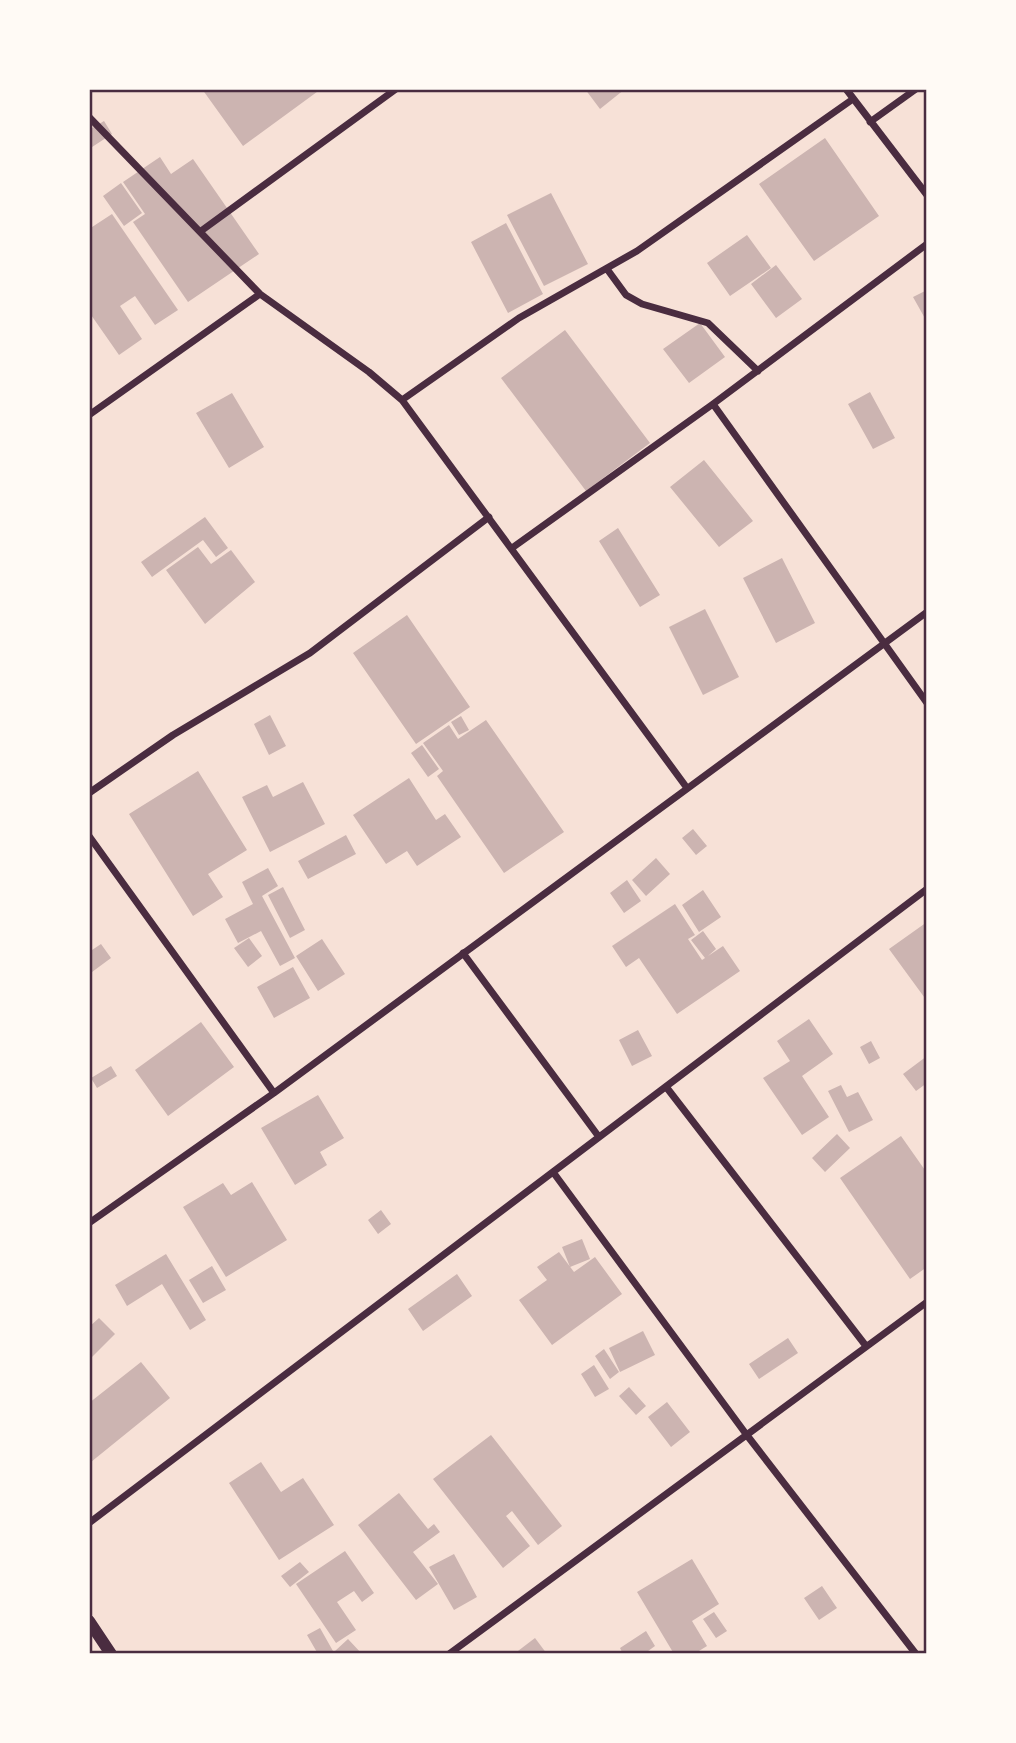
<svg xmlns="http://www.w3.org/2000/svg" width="1016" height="1743" viewBox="0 0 1016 1743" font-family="'Work Sans',sans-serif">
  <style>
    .building { fill: #ccb4b1 }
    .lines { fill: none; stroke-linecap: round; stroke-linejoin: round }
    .minor { stroke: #4a2c40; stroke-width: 7 }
    .tertiary { stroke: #4a2c40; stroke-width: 12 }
    .neatline { fill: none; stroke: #4a2c40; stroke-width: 2.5 }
  </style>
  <rect width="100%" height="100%" fill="#f7e1d7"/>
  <path class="building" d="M202,89H321L243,146Z
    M585,89H625L600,109Z
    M104,121L112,134L89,149V130Z
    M825,138L879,216L814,261L759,184Z
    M160,157L171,174L193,159L259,254L188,302L133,222L145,214L123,182Z
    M121,183L142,213L124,226L103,196Z
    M551,193L588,264L544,286L507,215Z
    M112,214L178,310L155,325L135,296L120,306L142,339L119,355L89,312V229Z
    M506,223L543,294L508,313L471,242Z
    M747,235L771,268L730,296L707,263Z
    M776,265L802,299L776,318L751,284Z
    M927,290V322L913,297Z
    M700,323L725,357L689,383L663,349Z
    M565,330L650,443L586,491L501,378Z
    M870,392L895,438L873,449L848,404Z
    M232,393L264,447L229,468L196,413Z
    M704,460L753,521L719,547L670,487Z
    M205,517L228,548L216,557L203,540L152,577L141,562Z
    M618,528L660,595L640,607L599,541Z
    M198,547L211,564L231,550L255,582L205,624L166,570Z
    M782,558L815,623L776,643L743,578Z
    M705,609L739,677L703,695L669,627Z
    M407,615L470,707L416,744L353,653Z
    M270,715L286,746L269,755L254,724Z
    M461,716L469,730L459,735L451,722Z
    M486,720L564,832L504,873L437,776L443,771L423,743L449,725L458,739Z
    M422,745L439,769L428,777L411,753Z
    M198,771L247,850L208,874L223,897L193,916L129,814Z
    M409,778L436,820L445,814L461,837L417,866L407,851L386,864L353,815Z
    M303,782L325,824L270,852L242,797L267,785L273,797Z
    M693,829L707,846L696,855L682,838Z
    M346,835L356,854L308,879L298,861Z
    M656,858L670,874L646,896L632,880Z
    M268,868L278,886L262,896L295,958L280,966L261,931L238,943L225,919L253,904L242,882Z
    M627,880L641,901L624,913L610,893Z
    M283,887L305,930L290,938L268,895Z
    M703,890L721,917L699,932L682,905Z
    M675,904L695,935L688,939L702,960L705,958L691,940L703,931L716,949L708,956L723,946L740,971L677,1014L639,958L626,967L612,946Z
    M927,922V1001L889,949Z
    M249,938L262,956L248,967L234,948Z
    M322,939L345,974L318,991L296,956Z
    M101,944L111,958L92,972L89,952Z
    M293,967L310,998L274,1018L257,987Z
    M809,1019L833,1054L802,1076L829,1117L802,1135L763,1078L790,1061L777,1041Z
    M201,1022L234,1067L168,1116L135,1070Z
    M638,1030L652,1056L632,1066L619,1040Z
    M871,1041L880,1058L869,1064L860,1047Z
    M927,1056V1083L916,1091L903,1074Z
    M111,1066L117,1076L97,1088L91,1078Z
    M841,1085L847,1097L858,1092L873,1120L849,1132L828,1091Z
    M318,1095L344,1138L320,1152L327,1165L295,1185L261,1128Z
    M837,1134L850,1148L825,1172L812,1158Z
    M901,1136L927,1173V1267L910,1279L840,1178Z
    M252,1182L287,1240L226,1277L183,1207L223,1183L231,1195Z
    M381,1210L391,1224L378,1234L368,1220Z
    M582,1239L590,1259L570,1267L562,1247Z
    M559,1252L574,1272L595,1257L622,1294L552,1345L519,1300L547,1280L537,1267Z
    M166,1254L206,1320L190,1330L162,1284L127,1306L115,1285Z
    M212,1266L226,1290L203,1303L189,1280Z
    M457,1274L472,1296L423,1331L408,1309Z
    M99,1318L115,1334L92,1357L89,1354V1327Z
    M643,1331L655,1355L620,1372L609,1348Z
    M788,1338L798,1353L759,1379L749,1364Z
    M604,1349L619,1372L610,1379L595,1356Z
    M141,1362L170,1398L91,1462L89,1403Z
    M594,1365L609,1389L595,1397L581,1374Z
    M629,1387L646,1406L636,1415L619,1396Z
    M667,1402L690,1432L671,1447L648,1417Z
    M491,1435L562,1526L538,1545L512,1511L506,1516L530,1546L503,1568L433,1479Z
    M261,1462L281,1492L303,1478L334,1525L279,1560L229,1483Z
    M399,1493L428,1529L434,1524L440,1532L413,1552L438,1584L416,1600L358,1525Z
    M345,1551L374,1593L362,1602L354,1591L337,1602L356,1630L336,1643L296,1584Z
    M454,1554L477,1597L454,1610L429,1567Z
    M692,1559L719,1604L692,1621L707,1646L694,1654H674L637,1592Z
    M300,1562L309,1572L290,1587L281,1576Z
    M822,1586L837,1608L819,1620L804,1598Z
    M714,1612L727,1631L716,1638L703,1619Z
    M320,1628L333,1651L328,1654H318L307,1635Z
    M646,1631L655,1646L644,1654H623L620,1648Z
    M535,1638L547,1654H514Z
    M348,1639L362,1654H338L335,1651Z"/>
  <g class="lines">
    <path class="minor" d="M846,89L927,195
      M89,117L260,294L369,372L402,400L687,788
      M870,122L916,89
      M201,231L396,89
      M607,269L626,295L642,304L708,323L758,371
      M402,400L519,318L637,251L853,99
      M713,404L927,703
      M89,415L260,294
      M512,548L713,404L927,244
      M89,793L173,735L310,653L489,517
      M89,836L274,1093
      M463,953L599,1137
      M667,1088L866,1346
      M553,1172L746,1434L916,1654
      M89,1223L274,1093L927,612
      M89,1523L927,889
      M449,1654L927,1302"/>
    <path class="tertiary" d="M89,1621L111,1654"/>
  </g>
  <rect width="1016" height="1743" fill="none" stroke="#fffaf5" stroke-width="182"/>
  <rect x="91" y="91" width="834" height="1561" class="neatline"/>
</svg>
